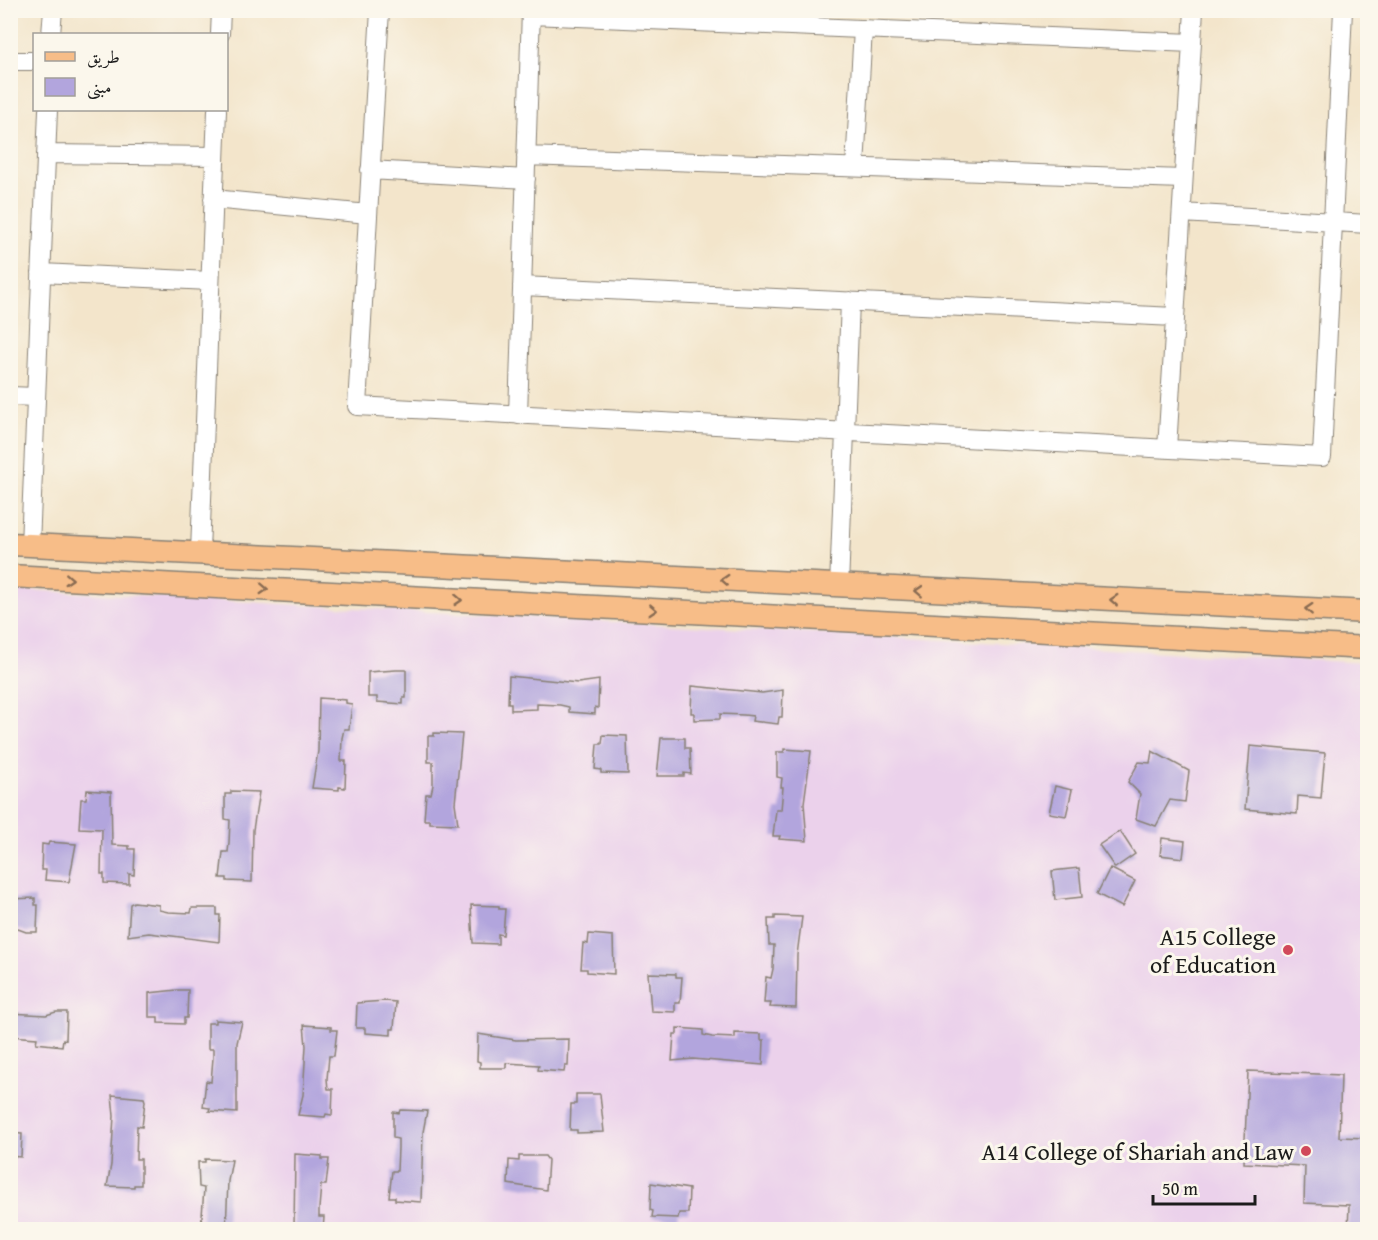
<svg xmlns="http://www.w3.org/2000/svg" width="1378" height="1240" viewBox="0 0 1378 1240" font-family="'Gentium Book Plus',Amiri,serif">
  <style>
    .built { fill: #ebd1eb }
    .building { fill: #b2a5dd }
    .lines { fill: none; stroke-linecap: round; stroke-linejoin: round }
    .minor-casing { stroke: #888074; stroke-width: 20 }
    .major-casing { stroke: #888074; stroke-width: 25 }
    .minor { stroke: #fff; stroke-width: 18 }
    .major { stroke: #f7bd88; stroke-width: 22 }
    .oneway { stroke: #8a6c52 }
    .poi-dot { fill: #d1495b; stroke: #fbf7ec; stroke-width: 2 }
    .labels { text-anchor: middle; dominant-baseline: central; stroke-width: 6; stroke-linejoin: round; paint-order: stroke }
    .poi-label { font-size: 24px; fill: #1c1c1c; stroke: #fbf7ec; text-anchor: end }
  </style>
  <rect width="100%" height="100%" fill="#fbf7ec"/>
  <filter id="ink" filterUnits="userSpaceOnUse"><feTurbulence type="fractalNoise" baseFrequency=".0167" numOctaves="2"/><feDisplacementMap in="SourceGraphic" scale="12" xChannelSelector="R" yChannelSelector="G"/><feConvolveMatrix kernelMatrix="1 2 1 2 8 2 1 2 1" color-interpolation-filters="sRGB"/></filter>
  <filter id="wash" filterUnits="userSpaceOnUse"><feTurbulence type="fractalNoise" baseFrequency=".008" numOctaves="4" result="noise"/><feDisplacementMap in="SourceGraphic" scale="24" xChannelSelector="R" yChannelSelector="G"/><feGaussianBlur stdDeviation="1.35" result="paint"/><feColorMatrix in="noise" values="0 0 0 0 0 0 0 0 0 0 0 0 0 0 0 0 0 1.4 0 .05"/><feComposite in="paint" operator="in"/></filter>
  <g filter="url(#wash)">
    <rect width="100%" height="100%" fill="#f3e5cb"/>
    <path class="built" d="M10,589L1367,663V1229H11Z"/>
    <g id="blocks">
      <path class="building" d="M396,670H406V698H403V704L377,702V697H368V672Z
        M509,676L578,683L599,680L598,708L595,707V714L569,712V707L560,705L537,704V709L511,710V703H508Z
        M692,686L762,693L783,690L782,717H779L778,724L752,721L753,716L744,715L720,714V719L694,720V713H691Z
        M319,698L346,700V703L352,704L349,729H344L342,738L341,761H346L345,788L339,787V790L312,788L318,751Z
        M434,733L462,734L455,803L458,824L430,823V820H424L426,794H431L433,785V762H428V736H434Z
        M603,735L627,736L628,774L601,773V770L595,769L597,744H602Z
        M661,738H685V748H690L691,774L684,773V776H657Z
        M1250,746L1325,753L1321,798L1298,796L1297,814L1245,809Z
        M784,749L811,751L804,803L807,841L779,839L780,836H773L776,810H781L783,787H781L782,778L777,777V752H784Z
        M1152,751L1189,771L1185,802L1170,800L1156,826L1136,819L1140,794L1128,782L1139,762L1150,763Z
        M1055,786L1072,790L1066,816L1049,813Z
        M87,790L111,792L112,845L129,846V849H135L134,875L129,874V884L104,883V874H101L102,829L79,828L81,799H86Z
        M231,791L259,792L253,830L252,882L227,881V878H220L223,852H228L229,843L230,820L225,819V794H231Z
        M1120,831L1135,854L1115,868L1099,845Z
        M1162,838L1185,841L1183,858L1160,855Z
        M49,842L76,844L69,882L45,880L46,870H41L42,844L48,845Z
        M1079,868L1082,897L1055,900L1052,871Z
        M1110,868L1135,881L1122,907L1097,894Z
        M35,898V905H38L37,932H26L10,926V899Z
        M134,902L159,905V910L168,912L191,913L192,908H217V915H220L219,942L149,933L128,936L130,904Z
        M471,905L499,906V909H505L503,935L498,934V944L473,943Z
        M775,916L802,917L797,955L796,1008L770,1007L771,1003H764L766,977L771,978L773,969L774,945H769L768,919H775Z
        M589,934L613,936L614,974L587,972V969H581L583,943L588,944Z
        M648,973L676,974V977H682L680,1003H675V1012L651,1011Z
        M177,990H188L187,1018H184V1024L158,1023V1017H149V993Z
        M385,1001L396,1002L394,1029H391V1035L365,1033V1028H356L357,1003Z
        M56,1012H67L66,1040L63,1039L62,1046L36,1043L37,1038L10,1036V1013L46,1015Z
        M215,1020L242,1022L237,1043V1113L209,1111L210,1108L203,1107L206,1081L211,1082L213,1058V1049H208V1023H215Z
        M304,1025L331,1027V1030H337L334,1056H329L327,1079L328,1089H333L332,1115L326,1114L325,1117L298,1115L303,1095L306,1046Z
        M677,1028L703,1030V1035L712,1037L735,1038V1033L761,1034V1040H764L763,1065L693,1059L672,1061L674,1034H677Z
        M478,1034L516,1040L569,1039L568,1066H565L564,1072L538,1070L539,1065L506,1063V1068H480V1062L477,1061Z
        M1248,1071L1341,1075L1339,1137L1368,1138V1230H1348L1349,1205L1304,1203L1305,1166L1244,1163Z
        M576,1094H600L604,1132L577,1133V1130H570L571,1104H576Z
        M112,1095L144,1098L145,1101L142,1127L137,1126L136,1159H141V1185H134V1187L107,1186L111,1165L114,1116Z
        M400,1110L427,1111L423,1132L421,1202L395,1200V1197H389L392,1171H397L398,1148V1139L393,1138V1112L399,1113Z
        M10,1133L22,1134L21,1157L10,1156Z
        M295,1154L322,1156V1159H329L326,1185H321L319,1208V1217H324L323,1230H294Z
        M519,1156H545L548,1160L546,1190L508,1184L509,1160L519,1161Z
        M205,1159L232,1160L228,1181L226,1230H201L204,1188L199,1187L198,1162H205Z
        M651,1183L689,1189L688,1213H679L678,1218L652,1217L653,1211L650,1210Z"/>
    </g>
  </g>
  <g filter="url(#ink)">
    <use href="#blocks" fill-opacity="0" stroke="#888074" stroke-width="1.5"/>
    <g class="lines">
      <defs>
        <path id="minor" d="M380,10L357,406L1322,457L1343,10
          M531,15L1192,43
          M51,34L53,10
          M220,34L221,10
          M10,61H34
          M46,154L215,156
          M526,156L1183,179
          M855,167L863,29
          M370,170L526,179
          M213,199L368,214
          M1182,213L1368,224
          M41,273L210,281
          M522,286L1175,317
          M10,396L36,397
          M518,415L531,10
          M1167,449L1194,10
          M30,545L48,110
          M200,552L217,110
          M839,587L850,301"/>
        <path id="major" d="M10,544C463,564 915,591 1368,612
          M10,576L1368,648"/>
      </defs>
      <use href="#minor" class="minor-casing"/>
      <use href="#major" class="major-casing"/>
      <use href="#minor" class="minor"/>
      <use href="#major" class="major"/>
    </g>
    <defs><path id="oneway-chevron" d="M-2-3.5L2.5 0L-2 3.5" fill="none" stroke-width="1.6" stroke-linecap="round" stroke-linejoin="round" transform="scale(1.5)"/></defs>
    <g class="oneway">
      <use href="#oneway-chevron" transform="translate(69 579) rotate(3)"/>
      <use href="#oneway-chevron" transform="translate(725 580) rotate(-177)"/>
      <use href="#oneway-chevron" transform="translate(264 589) rotate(3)"/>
      <use href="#oneway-chevron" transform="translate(919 591) rotate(-177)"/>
      <use href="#oneway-chevron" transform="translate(458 600) rotate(3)"/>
      <use href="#oneway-chevron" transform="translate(1114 600) rotate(-177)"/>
      <use href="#oneway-chevron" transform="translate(1309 609) rotate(-177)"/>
      <use href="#oneway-chevron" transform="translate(653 610) rotate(3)"/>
    </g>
  </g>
  <g class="poi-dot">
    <circle cx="1288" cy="950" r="6"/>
    <circle cx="1306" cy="1151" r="6"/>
  </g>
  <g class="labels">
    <g class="poi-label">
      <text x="1276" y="936">A15 College<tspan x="1276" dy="28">of Education</tspan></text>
      <text x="1294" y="1151">A14 College of Shariah and Law</text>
    </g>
  </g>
  <rect width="1378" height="1240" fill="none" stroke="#fbf7ec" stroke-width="36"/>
  <rect x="33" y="33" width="195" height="78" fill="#fbf7ec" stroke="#a29f99" stroke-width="1.5"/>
  <rect x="45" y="52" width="30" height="9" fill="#f7bd88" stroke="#a29f99" stroke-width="1.5"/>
  <text x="87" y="63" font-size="18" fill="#1c1c1c">طريق</text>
  <rect x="45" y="78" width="30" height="18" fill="#b2a5dd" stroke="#a29f99" stroke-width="1.5"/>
  <text x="87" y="93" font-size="18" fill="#1c1c1c">مبنى</text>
  <path d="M1153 1195v9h102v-9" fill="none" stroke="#1c1c1c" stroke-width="3"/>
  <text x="1162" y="1195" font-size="18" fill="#1c1c1c" stroke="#fbf7ec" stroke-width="4.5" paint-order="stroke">50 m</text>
</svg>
